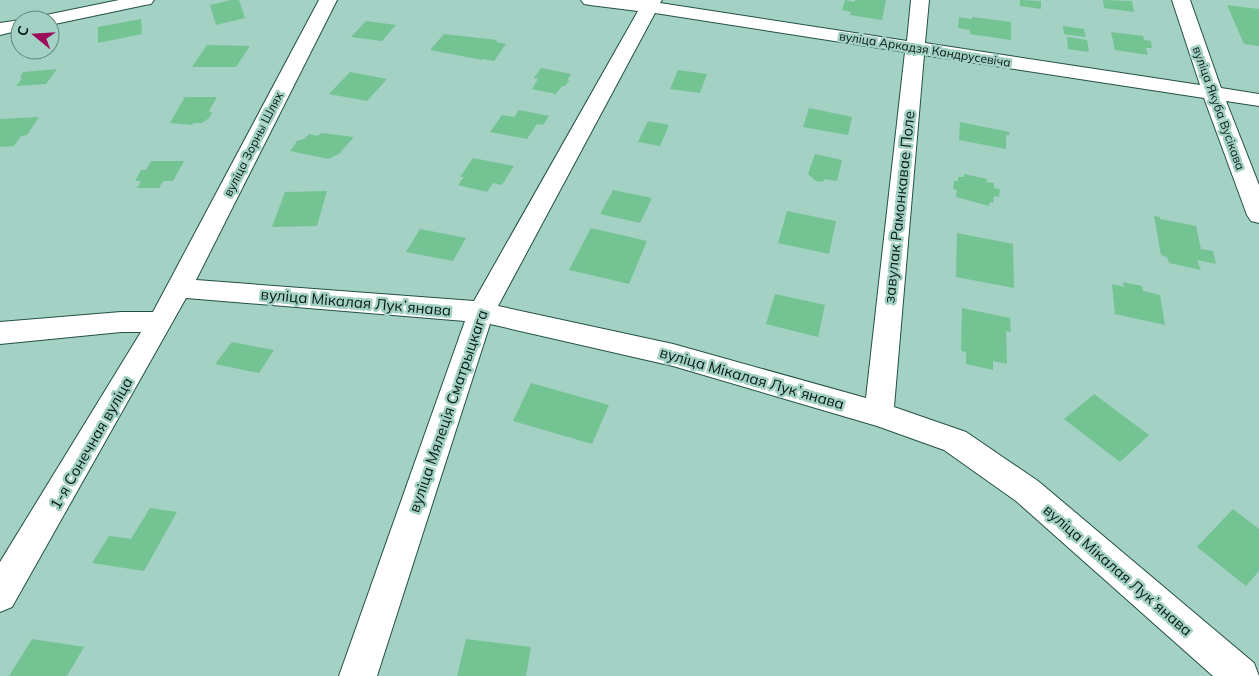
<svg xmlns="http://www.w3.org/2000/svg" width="1259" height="676" viewBox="0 0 1259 676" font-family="Mulish,sans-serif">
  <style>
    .building { fill: #74c393 }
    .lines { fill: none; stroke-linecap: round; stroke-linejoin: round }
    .minor-casing { stroke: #245046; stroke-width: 2 }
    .minor { fill: #fff; fill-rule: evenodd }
    .labels { text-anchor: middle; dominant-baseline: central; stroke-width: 5; stroke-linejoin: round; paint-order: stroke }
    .far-street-label { font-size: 12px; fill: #071a15; stroke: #a3d1c4 }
    .street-label { font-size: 15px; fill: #071a15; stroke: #a3d1c4 }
  </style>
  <rect width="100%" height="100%" fill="#a3d1c4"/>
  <path class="building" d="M231,0H239L245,18L216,25L210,5Z
    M845,0L855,2V0H886L882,20L850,15L851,12L842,10Z
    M1020,0L1041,1V9L1020,6Z
    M1103,0L1132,1L1134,12L1104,8Z
    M1227,5L1259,9V46L1244,44Z
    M959,17L972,19V17L1011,22V40L970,34V30L958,28Z
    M141,19L142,34L98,43V27Z
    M366,21L396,25L382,41L351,37Z
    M1063,26L1084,29L1086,37L1064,34Z
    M1111,32L1143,36L1144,40L1151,41L1152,48H1146L1148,55L1115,50Z
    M444,34L497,40L496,42L506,44L494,61L483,59L482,60L430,50Z
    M1067,37L1087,40L1089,52L1068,49Z
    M207,45L250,46L236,67H192Z
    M541,68L571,74L568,79L569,81L565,86H562L556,94L532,89L538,79L534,78Z
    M57,69L46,84L16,86L22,78L20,77L23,72Z
    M678,70L707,74L700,93L670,89Z
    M350,72L387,79L367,101L329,94Z
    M185,97H217L209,111L212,113L209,118L202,123H193L192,125L170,123Z
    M809,108L852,117L848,135L803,127Z
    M519,110L549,116L543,125L537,124L527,139L490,132L502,115L514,117Z
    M39,117L27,135L21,136L14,146L0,147V119Z
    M648,121L669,125L660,146L638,142Z
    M960,122L1009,132V135H1006V149L959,140Z
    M321,133L354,137L339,154L328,159L290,151L297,141L304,139L309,134L318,136Z
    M815,154L842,160L837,181L824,179L823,182L816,181L808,174Z
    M473,158L514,166L502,185L493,183L487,192L458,185L464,177H460Z
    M151,161H184L173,181H163L159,188H137L141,181H135L141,170H146Z
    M964,174L987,179L986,182L994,183V188L1000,189L999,197L994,196L993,203L990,202L989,206L956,197L957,191L953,188L954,181H958V177H964Z
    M613,190L652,198L640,223L600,214Z
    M327,191L317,226L272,227L285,192Z
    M787,211L836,221L829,254L778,243Z
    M1154,216L1160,217V219L1196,226L1201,249L1213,251L1216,264L1197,260L1201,270L1169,263L1167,257L1161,255Z
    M591,228L647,241L629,284L569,270Z
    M420,229L466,238L453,261L406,252Z
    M957,233L1013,244L1014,288L956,277Z
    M1123,282L1142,286L1143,291L1160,295L1165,325L1115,314L1112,284L1124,287Z
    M775,294L825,305L818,337L766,324Z
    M962,308L1010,318L1011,332L1006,331L1007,364L993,361V370L966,364V352L961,351Z
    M232,342L274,350L259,373L215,364Z
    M531,383L609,405L592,444L513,421Z
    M1094,394L1149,435L1120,462L1064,419Z
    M150,508L177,512L144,571L92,563L109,536L131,539Z
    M1233,509L1259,529V571L1246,586L1197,547Z
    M32,639L84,647L67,676H9Z
    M466,639L531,647L526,676H457Z"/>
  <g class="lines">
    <defs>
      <path id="minor" d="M119,0H154L151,4L145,5L50,25V20H37L40,16L46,15Z
        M319,0H337L196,280L474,301L638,11L590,5L584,4L581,0H662L660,3L907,41L911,0H929L925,43L1200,85L1172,0H1190L1221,88L1259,94V106L1226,101L1259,185V223L1251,221L1247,215L1204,98L924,55L894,407L966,432L1038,481L1254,663L1259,676H1213L1016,501L944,450L877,426L673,366L490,324L377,676H339L465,321L186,298L12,607L0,612V562L141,332H121L0,344V322L121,312H153ZM655,13L905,52L866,398L673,344L498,306Z
        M20,20V30L0,35V23L20,20H22Z"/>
    </defs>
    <use href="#minor" class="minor-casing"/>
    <use href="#minor" class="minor"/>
  </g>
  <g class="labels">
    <g class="far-street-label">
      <text transform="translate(925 49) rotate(9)">вуліца Аркадзя Кандрусевіча</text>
      <text transform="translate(1219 108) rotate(70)">вуліца Якуба Вусікава</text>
      <text transform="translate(253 144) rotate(-63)">вуліца Зорны Шлях</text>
    </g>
    <g class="street-label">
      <text transform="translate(899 207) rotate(-84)">завулак Рамонкавае Поле</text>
      <text transform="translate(356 302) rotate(5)">вуліца Мікалая Лукʼянава</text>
      <text transform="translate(752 378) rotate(16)">вуліца Мікалая Лукʼянава</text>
      <text transform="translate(448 411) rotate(-71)">вуліца Мялеція Сматрыцкага</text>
      <text transform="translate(91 443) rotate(-60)">1-я Сонечная вуліца</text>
      <text transform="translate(1118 570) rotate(41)">вуліца Мікалая Лукʼянава</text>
    </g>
  </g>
  <g transform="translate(35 35) rotate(288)"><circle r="24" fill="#a3d1c4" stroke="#65887e"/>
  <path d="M0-4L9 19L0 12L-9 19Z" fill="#9c0c5a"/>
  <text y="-8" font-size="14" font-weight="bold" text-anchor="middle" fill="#071a15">С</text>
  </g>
</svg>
